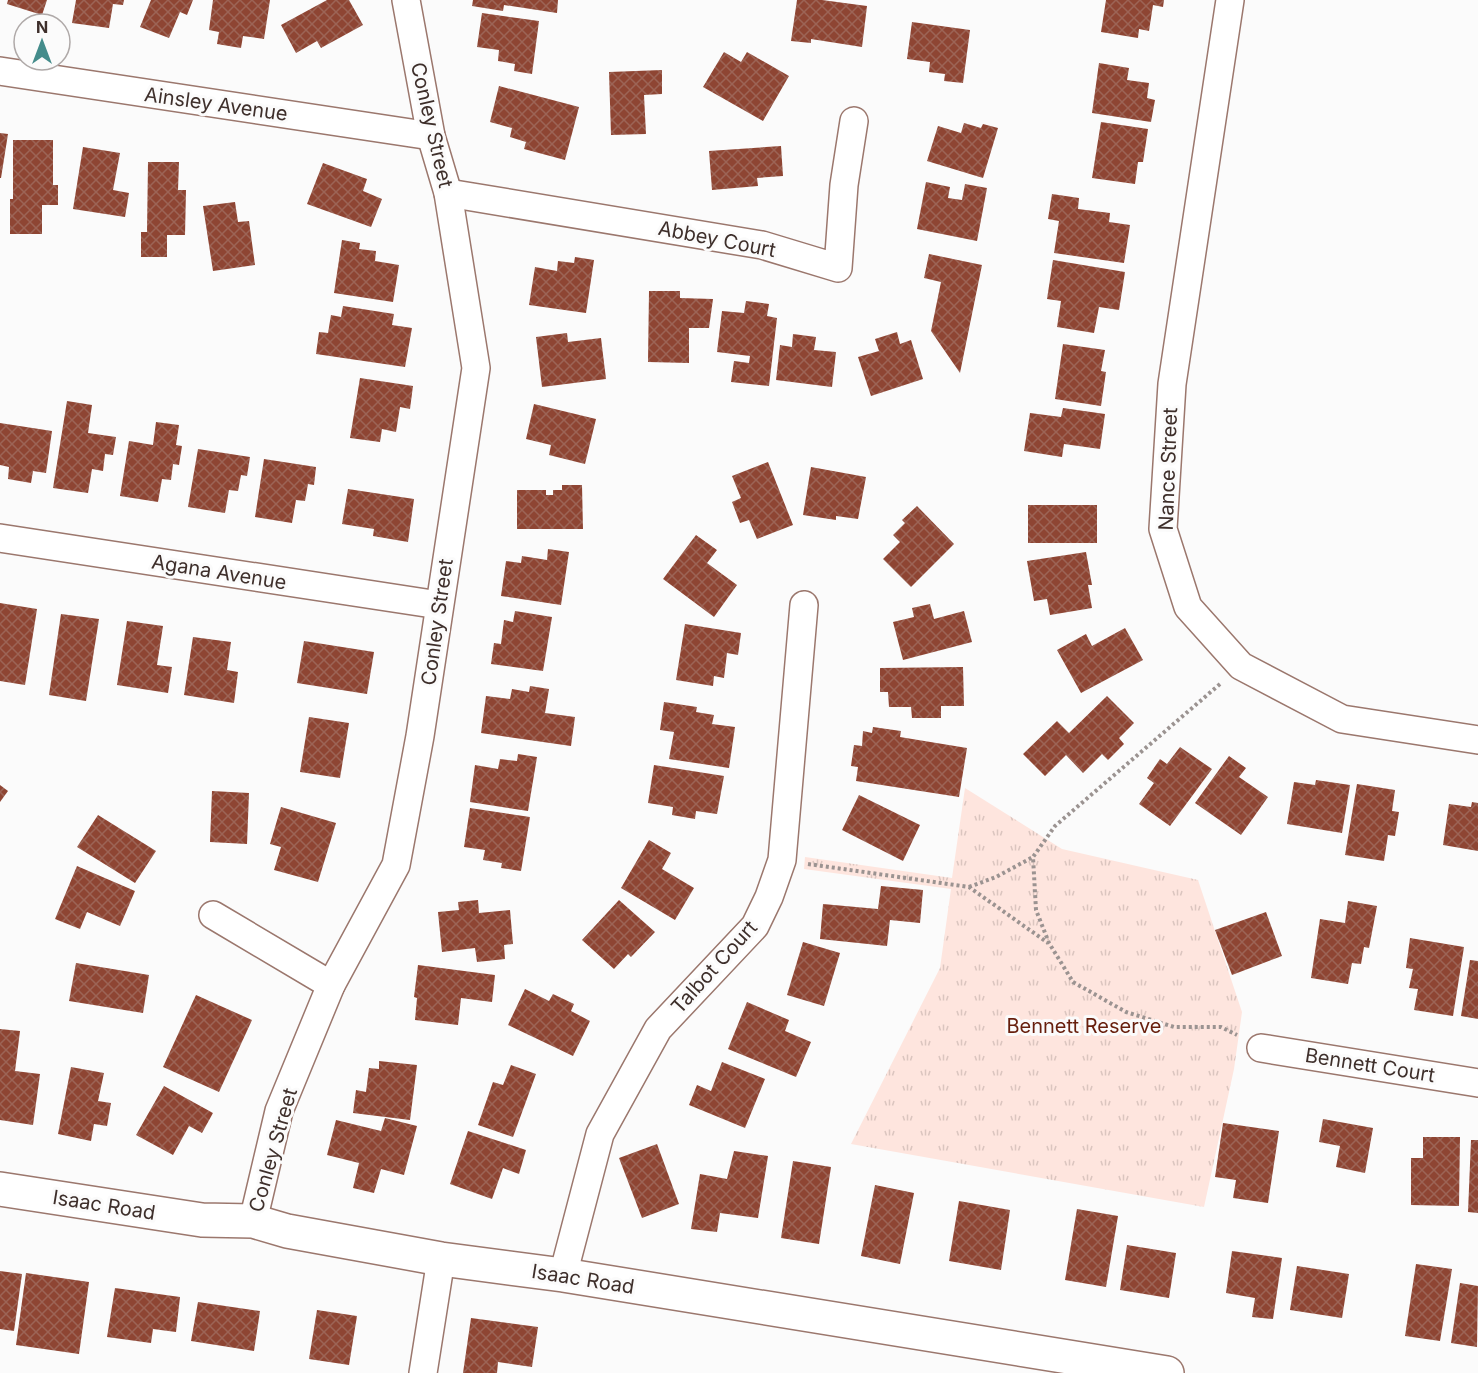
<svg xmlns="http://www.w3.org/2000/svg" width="1478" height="1373" viewBox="0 0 1478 1373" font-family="Inter,sans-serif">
	<defs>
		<pattern id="grass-tufts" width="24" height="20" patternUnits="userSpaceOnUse" patternTransform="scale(1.5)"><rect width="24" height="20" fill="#fee5de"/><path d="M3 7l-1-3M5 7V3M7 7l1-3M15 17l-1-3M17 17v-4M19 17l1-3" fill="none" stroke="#dbc5bf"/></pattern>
		<pattern id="building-cross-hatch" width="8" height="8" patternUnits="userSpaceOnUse" patternTransform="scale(1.5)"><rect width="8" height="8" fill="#8e4533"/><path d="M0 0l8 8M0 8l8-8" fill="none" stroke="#9c6456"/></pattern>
	</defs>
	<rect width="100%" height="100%" fill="#fbfbfb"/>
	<!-- grass -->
	<path fill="url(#grass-tufts)" d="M965 788 1062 849 1198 880 1242 1012 1234 1069 1204 1207 851 1144 940 968 951 889 804 869 805 857 952 878Z"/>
	<!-- building -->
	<g fill="url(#building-cross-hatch)">
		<path d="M8 0H47L42 15 7 4Z"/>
		<path d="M76 0H124L123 5 113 4 109 28 72 23Z"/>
		<path d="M151 0H193L187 15 180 12 169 38 140 27Z"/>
		<path d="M213 0H270L264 39 243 36 241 48 217 44 219 32 209 30Z"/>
		<path d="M327 0H349L363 25 321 48 317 41 296 53 281 25Z"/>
		<path d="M473 0H558L557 13 504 5 503 11 472 6Z"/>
		<path d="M797 0H822L867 6 862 47 811 39V43L791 41Z"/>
		<path d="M1106 0H1164L1163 7 1153 5 1149 31 1139 29 1138 38 1101 32Z"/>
		<path d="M482 13 539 21 532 74 514 71 515 64 498 61 499 50 477 47Z"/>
		<path d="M912 22 970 30 963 83 944 81 945 74 929 72 930 62 907 59Z"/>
		<path d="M724 52 741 62 747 52 789 76 763 121 703 87Z"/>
		<path d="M1099 63 1129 68 1127 80 1149 83 1147 98 1155 100 1151 122 1092 113Z"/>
		<path d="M662 70V94L644 95 646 134 611 135 609 72Z"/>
		<path d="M499 86 579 107 565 160 524 149 526 142 510 137 512 128 490 122Z"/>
		<path d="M1101 122 1148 129 1143 162H1138L1135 184 1092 178Z"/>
		<path d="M964 123 981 128 983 124 998 128 983 178 927 161 938 126 961 133Z"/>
		<path d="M0 133 8 134 1 178H0Z"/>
		<path d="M13 140H53V185H58V205H42V234H10V199H13Z"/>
		<path d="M781 146 783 176 757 178 758 186 712 190 709 151Z"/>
		<path d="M83 147 120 153 113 190 129 193 125 217 73 209Z"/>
		<path d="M148 162H179L178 190H186L185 235H167V257H141V232H147Z"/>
		<path d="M323 163 367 179 363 191 382 199 371 227 307 204Z"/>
		<path d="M926 182 950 187 948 198 962 200 965 184 987 188 977 241 917 229Z"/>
		<path d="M1052 194 1079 198 1078 209 1110 213 1109 222 1130 225 1124 263 1054 253 1059 221 1048 219Z"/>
		<path d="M235 202 238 222 249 221 255 265 213 271 203 206Z"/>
		<path d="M342 240 360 243 359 249 376 251 375 261 399 265 393 302 334 293Z"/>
		<path d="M929 254 982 265 960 373 931 331 941 282 924 278Z"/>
		<path d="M575 257 594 260 586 313 529 305 535 267 557 271 558 261 574 263Z"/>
		<path d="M1053 260 1125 272 1119 310 1099 307 1094 333 1057 327 1061 301 1047 299Z"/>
		<path d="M649 291H680V298L713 299 709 328H689V363L648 362Z"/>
		<path d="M746 301 769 304 767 316 777 318 769 386 731 382 734 361 749 363 750 356 717 352 722 311 744 313Z"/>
		<path d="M343 306 394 314 392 325 412 328 405 367 316 354 319 332 328 333 331 315 341 317Z"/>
		<path d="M897 332 900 344 911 340 923 379 871 396 858 357 879 351 875 339Z"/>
		<path d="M567 333 568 342 601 338 606 379 542 387 536 337Z"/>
		<path d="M793 334 816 337 814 350 836 352 832 387 776 380 780 345 792 347Z"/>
		<path d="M1063 344 1105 350 1101 371 1106 372 1101 406 1055 399Z"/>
		<path d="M360 378 413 386 410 409 400 407 396 432 382 429 380 442 350 438Z"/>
		<path d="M67 401 92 405 88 433 116 437 113 455 105 454 103 471 92 469 88 493 53 488Z"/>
		<path d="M534 404 596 419 585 464 549 455 551 445 526 439Z"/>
		<path d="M1063 408 1105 414 1100 449 1064 444 1062 457 1024 451 1030 413 1061 417Z"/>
		<path d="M156 422 179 425 176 445 182 446 179 465 173 464 171 480 162 479 158 502 120 496 129 441 153 445Z"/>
		<path d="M0 423 52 431 46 473 33 471 31 483 8 479 9 467 0 465Z"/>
		<path d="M198 449 250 457 247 476 241 475 238 491 229 490 225 513 188 507Z"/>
		<path d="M264 459 316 467 314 485 308 484 305 501 296 500 292 523 255 517Z"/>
		<path d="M768 462 793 525 757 539 749 520 740 523 732 502 741 498 732 476Z"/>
		<path d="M811 467 866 477 858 519 836 516V520L803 515Z"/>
		<path d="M562 485H582L583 529H517V490H546V495H553V490H562Z"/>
		<path d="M348 489 414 499 408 542 373 536 374 529 342 524Z"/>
		<rect x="1028" y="505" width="69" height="38"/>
		<path d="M917 506 954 544 911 587 883 559 900 542 893 535 905 523 902 520Z"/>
		<path d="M696 535 717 550 707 563 737 585 714 617 663 579Z"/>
		<path d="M548 549 569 552 561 605 501 596 506 561 521 563 522 556 547 560Z"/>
		<path d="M1086 552 1092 585H1088L1092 608 1050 615 1047 599 1034 601 1027 561Z"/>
		<path d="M0 603 37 609 25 685 0 681Z"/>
		<path d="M930 604 934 619 964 611 972 642 903 660 893 622 914 617 912 608Z"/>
		<path d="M515 611 552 617 543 671 491 664 494 643 501 644 504 620 513 622Z"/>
		<path d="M61 614 99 619 86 701 49 695Z"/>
		<path d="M127 621 163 626 157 665 172 667 168 693 117 685Z"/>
		<path d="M685 624 741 633 738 655 727 653 724 678 714 676 713 686 676 680Z"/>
		<path d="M1125 628 1143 660 1081 693 1057 650 1086 634 1092 646Z"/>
		<path d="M193 637 231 642 227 670 238 672 234 703 184 695Z"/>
		<path d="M304 641 374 652 367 694 297 683Z"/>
		<path d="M963 667 964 706H941V718H912L911 707H889L888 692H880V668Z"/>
		<path d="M530 686 549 689 545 713 575 717 571 746 481 733 486 696 510 699 512 689 529 692Z"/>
		<path d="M1107 696 1134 723 1119 738 1124 744 1108 760 1102 754 1083 773 1066 755 1045 776 1023 754 1057 721 1069 733Z"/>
		<path d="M664 702 697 707 696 712 714 715 712 724 735 727 729 768 669 759 674 732 660 730Z"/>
		<path d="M309 717 349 723 340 778 300 772Z"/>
		<path d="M873 727 901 731 900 737 967 748 959 797 856 781 858 767 851 766 854 745 862 746 863 731 872 733Z"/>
		<path d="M1180 747 1212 769 1170 826 1139 804 1154 783 1147 778 1160 759 1167 764Z"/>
		<path d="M518 754 537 757 528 811 470 802 475 765 498 769 500 759 517 761Z"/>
		<path d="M1229 756 1246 768 1239 777 1268 797 1241 835 1195 803Z"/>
		<path d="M654 765 724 776 717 814 696 811 695 819 672 815 673 807 648 803Z"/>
		<path d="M1316 780 1350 785 1342 833 1287 824 1294 782 1315 785Z"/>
		<path d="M1357 784 1395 790 1392 811 1399 812 1395 836 1388 835 1384 861 1345 855Z"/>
		<path d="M0 785 8 791 0 802Z"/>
		<path d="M212 791 249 793 247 844 210 842Z"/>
		<path d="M859 795 920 825 903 861 842 830Z"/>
		<path d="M1472 802 1478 803V851L1443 845 1449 804 1471 807Z"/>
		<path d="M281 807 336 823 318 882 274 870 281 847 270 844Z"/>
		<path d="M470 808 530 817 521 871 501 868 502 863 483 860 485 850 464 847Z"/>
		<path d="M98 815 156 851 135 883 77 847Z"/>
		<path d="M649 840 671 853 662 869 694 888 675 920 621 888Z"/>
		<path d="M77 866 135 891 120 926 87 912 80 929 55 919Z"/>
		<path d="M881 886 923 890 920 923 890 920 887 946 820 939 823 904 878 909Z"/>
		<path d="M478 900 479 913 510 910 513 944 504 945 505 959 477 962 475 948 442 952 438 912 459 910 458 902Z"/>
		<path d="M619 900 655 932 631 957 628 954 614 969 582 940Z"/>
		<path d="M1348 901 1377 906 1369 948 1364 947 1361 964 1352 963 1348 984 1311 978 1320 919 1345 923Z"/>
		<path d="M1266 912 1282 956 1232 975 1215 930Z"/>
		<path d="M1410 938 1464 947 1453 1016 1414 1010 1418 989 1409 988 1413 969 1406 968Z"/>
		<path d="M803 942 840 953 824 1006 787 995Z"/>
		<path d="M1470 960 1478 961V1019L1461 1016Z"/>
		<path d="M76 963 149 975 143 1013 69 1001Z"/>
		<path d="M418 965 495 975 492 1002 461 998 458 1025 415 1020 417 998 414 997Z"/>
		<path d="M525 989 549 1001 553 994 574 1004 571 1011 590 1021 573 1056 508 1025Z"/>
		<path d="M196 995 252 1020 219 1092 163 1067Z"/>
		<path d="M747 1002 789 1020 785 1031 811 1042 796 1077 728 1049Z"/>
		<path d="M0 1029 20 1031 15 1071 40 1074 33 1125 0 1120Z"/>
		<path d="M379 1061 417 1065 410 1120 353 1113 356 1090 366 1092 369 1068 379 1069Z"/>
		<path d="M722 1062 765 1079 745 1128 689 1105 697 1085 711 1091Z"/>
		<path d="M511 1065 536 1074 513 1137 478 1125 493 1082 503 1085Z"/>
		<path d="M71 1067 104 1073 98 1101 111 1103 107 1126 94 1124 91 1141 58 1134Z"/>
		<path d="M164 1086 213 1113 202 1133 189 1126 173 1155 136 1135Z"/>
		<path d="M385 1118 417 1126 404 1175 381 1169 374 1193 353 1188 359 1163 327 1155 336 1120 381 1131Z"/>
		<path d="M1323 1119 1373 1128 1365 1173 1336 1167 1340 1146 1319 1142Z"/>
		<path d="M1223 1123 1279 1131 1268 1203 1233 1198 1236 1180 1215 1177Z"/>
		<path d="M468 1131 526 1150 519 1174 503 1168 492 1199 450 1184Z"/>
		<path d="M1423 1137H1460L1459 1206 1411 1205V1158H1423Z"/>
		<path d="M1471 1140H1478V1213L1468 1212Z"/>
		<path d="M657 1144 679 1204 642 1218 619 1158Z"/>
		<path d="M734 1151 768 1156 758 1218 720 1213 717 1232 691 1229 700 1174 727 1179Z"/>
		<path d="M793 1161 831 1167 819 1244 781 1238Z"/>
		<path d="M875 1185 914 1193 900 1264 861 1256Z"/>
		<path d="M959 1201 1010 1210 1001 1270 949 1261Z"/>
		<path d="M1077 1209 1118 1216 1106 1287 1065 1280Z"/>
		<path d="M1127 1245 1176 1253 1169 1298 1120 1290Z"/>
		<path d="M1232 1251 1282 1258 1273 1319 1252 1317 1255 1298 1226 1293Z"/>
		<path d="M1416 1264 1452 1269 1440 1341 1405 1336Z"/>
		<path d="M1297 1266 1349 1274 1342 1318 1290 1310Z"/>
		<path d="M0 1271 22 1274 14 1331 0 1329Z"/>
		<path d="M26 1273 89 1282 79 1354 16 1345Z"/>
		<path d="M1460 1283 1478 1286 1477 1347 1451 1343Z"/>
		<path d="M115 1288 180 1297 176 1332 153 1329 151 1343 107 1337Z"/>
		<path d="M198 1302 260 1311 254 1351 191 1341Z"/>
		<path d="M317 1310 357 1316 349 1365 309 1359Z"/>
		<path d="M471 1318 538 1327 532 1367 498 1362 497 1373H463Z"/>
	</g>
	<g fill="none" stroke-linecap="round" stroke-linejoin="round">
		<defs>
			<g id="street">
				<path d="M1230 0 1172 384 1163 529 1188 607 1241 666 1342 719 1478 740"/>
				<path d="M0 71 431 136"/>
				<path d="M448 193 762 245 838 268 844 185 854 121"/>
				<path d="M0 538 439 605"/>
				<path d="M213 915 331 985"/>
				<path d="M1261 1048 1478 1083"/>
				<path d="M253 1221 279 1111 331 985 396 865 420 736 476 368 448 193 431 136 406 0"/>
				<path d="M563 1275 600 1134 658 1029 755 926 769 897 782 860 804 605"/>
				<path d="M423 1373 441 1259"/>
			</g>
			<path id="secondary" d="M0 1189 202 1220 253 1221 287 1231 441 1259 563 1275 1167 1373"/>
		</defs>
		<!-- street casing -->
		<use href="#street" stroke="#9b776d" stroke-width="30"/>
		<!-- secondary casing -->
		<use href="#secondary" stroke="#9b776d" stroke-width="36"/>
		<!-- path -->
		<g stroke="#9b9391" stroke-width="4" stroke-dasharray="3 3" stroke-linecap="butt">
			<path d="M1220 684 1055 826 1033 857 1036 910 1049 943 1073 982 1126 1012 1174 1027H1221L1237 1035"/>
			<path d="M808 864 969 887 1048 943"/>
			<path d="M969 887 996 877 1033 857"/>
		</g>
		<!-- street -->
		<use href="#street" stroke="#fff" stroke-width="27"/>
		<!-- secondary -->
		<use href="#secondary" stroke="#fff" stroke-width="33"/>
	</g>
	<g text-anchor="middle" stroke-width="6" stroke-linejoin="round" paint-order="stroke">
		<!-- street labels -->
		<g font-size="20" fill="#3e2f2b" stroke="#fbfbfb">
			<text transform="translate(216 104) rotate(8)" y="7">Ainsley Avenue</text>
			<text transform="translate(432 125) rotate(77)" y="7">Conley Street</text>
			<text transform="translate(717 239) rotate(11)" y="7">Abbey Court</text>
			<text transform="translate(1168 469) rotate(-88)" y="7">Nance Street</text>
			<text transform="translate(219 572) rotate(9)" y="7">Agana Avenue</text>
			<text transform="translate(437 622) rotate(-82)" y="7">Conley Street</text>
			<text transform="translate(714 967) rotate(-48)" y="7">Talbot Court</text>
			<text transform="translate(1370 1065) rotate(9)" y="7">Bennett Court</text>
			<text transform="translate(273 1150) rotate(-74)" y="7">Conley Street</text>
			<text transform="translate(104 1205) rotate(9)" y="7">Isaac Road</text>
			<text transform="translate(583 1279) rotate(9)" y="7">Isaac Road</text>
		</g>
		<!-- park labels -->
		<g font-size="20" fill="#671f0d" stroke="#fbfbfb">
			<text x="1084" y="1033">Bennett Reserve</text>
		</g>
	</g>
	<!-- north arrow -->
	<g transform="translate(42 42)"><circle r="28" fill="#fbfbfb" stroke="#afa9a8" stroke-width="1.5"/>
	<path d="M0-4.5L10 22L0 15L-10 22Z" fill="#448c8b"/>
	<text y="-9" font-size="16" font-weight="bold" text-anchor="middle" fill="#3e2f2b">N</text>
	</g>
</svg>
